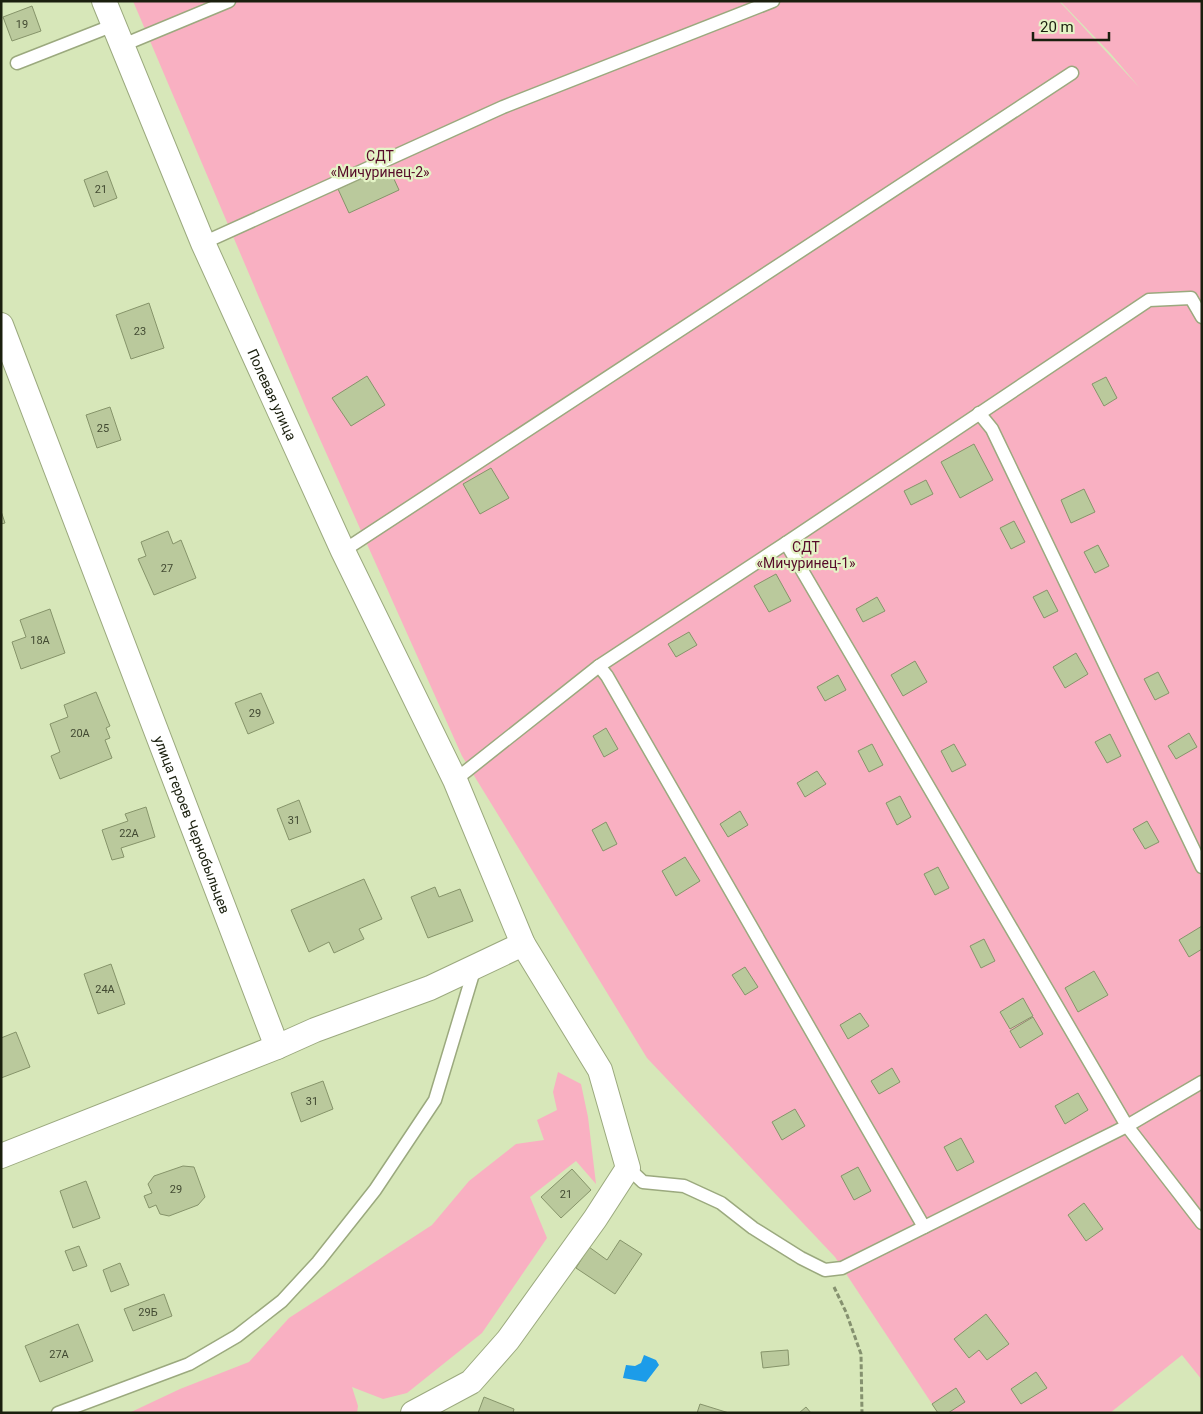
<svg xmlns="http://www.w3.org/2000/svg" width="1203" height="1414" viewBox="0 0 1203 1414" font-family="Roboto,sans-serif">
	<rect width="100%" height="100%" fill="#d7e7b9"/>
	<!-- green -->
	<g fill="#f9b0c2">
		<path d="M133 1H1059L1139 87 1111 54 1060 1H1202V1380L1182 1355 1110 1413H938L835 1257 647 1058 462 756 306 408Z"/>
		<path d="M558 1072 581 1084 588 1117 596 1184 576 1161 530 1197 547 1238 482 1333 407 1393 383 1399 352 1387 358 1406 357 1413H129L180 1389 249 1362 289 1318 432 1225 469 1181 516 1144 544 1140 537 1120 557 1110 553 1092Z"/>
	</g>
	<!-- water -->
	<path fill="#1c9ce9" d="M644 1355 656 1360 659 1365 646 1382 623 1378 626 1365 635 1366 641 1363Z"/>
	<!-- building -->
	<g fill="#bac99c" stroke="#86946a">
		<path d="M32 6 41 31 12 41 3 17Z"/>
		<path d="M388 166 399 190 349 213 338 189Z"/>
		<path d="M107 171 117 198 94 207 84 180Z"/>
		<path d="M149 303 164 348 131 359 116 315Z"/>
		<path d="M367 376 385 405 351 426 332 398Z"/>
		<path d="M1106 377 1117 398 1104 406 1092 384Z"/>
		<path d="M110 407 121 440 97 448 86 415Z"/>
		<path d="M974 444 993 480 960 498 941 462Z"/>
		<path d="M491 468 509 498 480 514 463 484Z"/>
		<path d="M926 480 933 494 911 505 904 491Z"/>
		<path d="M1084 489 1095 512 1071 523 1061 500Z"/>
		<path d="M1 511 5 523 1 524Z"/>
		<path d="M1014 521 1025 542 1011 549 1000 528Z"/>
		<path d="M168 531 173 544 181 540 196 578 154 595 138 559 146 556 141 542Z"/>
		<path d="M1098 545 1109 566 1095 573 1084 552Z"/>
		<path d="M776 574 791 601 769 612 754 586Z"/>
		<path d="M1047 590 1058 611 1044 618 1033 597Z"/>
		<path d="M877 597 885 611 863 622 856 609Z"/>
		<path d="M50 609 65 653 21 669 12 642 26 637 20 620Z"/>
		<path d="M689 632 697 645 676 657 668 644Z"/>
		<path d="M1076 653 1088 674 1065 688 1053 667Z"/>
		<path d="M915 661 927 682 903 696 891 675Z"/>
		<path d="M1158 672 1169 693 1155 700 1144 679Z"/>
		<path d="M838 675 846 690 825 701 817 687Z"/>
		<path d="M96 692 110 726 106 728 110 738 105 740 112 758 60 779 51 756 60 752 50 724 68 717 64 705Z"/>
		<path d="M261 693 274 723 248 734 235 703Z"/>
		<path d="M606 728 618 749 604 757 593 736Z"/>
		<path d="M1189 733 1197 747 1176 759 1168 746Z"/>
		<path d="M1110 734 1121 756 1107 763 1095 742Z"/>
		<path d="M872 744 883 765 869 772 858 751Z"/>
		<path d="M954 744 966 765 952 772 941 751Z"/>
		<path d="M817 771 826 784 805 797 797 783Z"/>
		<path d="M900 796 911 817 897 825 886 803Z"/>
		<path d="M299 800 311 832 289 840 277 809Z"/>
		<path d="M146 807 155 837 121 848 124 857 112 860 102 830 128 821 125 814Z"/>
		<path d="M740 811 748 825 728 837 720 824Z"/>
		<path d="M1147 821 1159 842 1145 849 1133 829Z"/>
		<path d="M606 822 617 844 603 851 592 830Z"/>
		<path d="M685 857 700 881 676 896 662 871Z"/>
		<path d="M938 867 949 888 935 895 924 874Z"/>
		<path d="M364 879 382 919 359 929 364 939 334 953 329 942 309 952 291 910Z"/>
		<path d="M435 887 439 897 460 889 473 921 428 938 411 897Z"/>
		<path d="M1202 926V949L1189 957 1179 940Z"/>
		<path d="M984 939 995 961 981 968 970 946Z"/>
		<path d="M111 964 125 1004 98 1014 84 974Z"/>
		<path d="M745 967 758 987 745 995 732 975Z"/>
		<path d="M1094 971 1108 995 1078 1012 1065 988Z"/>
		<path d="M1023 998 1033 1016 1010 1029 1000 1012Z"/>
		<path d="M860 1013 869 1026 848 1039 840 1025Z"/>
		<path d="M1033 1017 1043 1034 1020 1048 1010 1031Z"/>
		<path d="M16 1032 30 1067 1 1078V1038Z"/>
		<path d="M892 1068 900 1082 879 1094 871 1081Z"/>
		<path d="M323 1081 333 1109 301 1122 291 1093Z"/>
		<path d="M1078 1093 1088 1110 1065 1124 1055 1106Z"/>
		<path d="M795 1109 805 1126 782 1140 772 1122Z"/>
		<path d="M961 1138 974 1162 957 1171 944 1147Z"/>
		<path d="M183 1166 194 1167 205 1197 198 1205 169 1216 160 1214 156 1205 149 1208 144 1196 152 1193 148 1184 154 1176Z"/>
		<path d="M858 1167 871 1191 854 1200 841 1176Z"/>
		<path d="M572 1169 591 1190 561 1218 541 1197Z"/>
		<path d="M86 1181 100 1218 73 1228 60 1191Z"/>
		<path d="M1084 1203 1103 1229 1086 1241 1068 1215Z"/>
		<path d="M620 1240 642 1254 615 1294 576 1268 589 1247 607 1260Z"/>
		<path d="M79 1246 87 1266 73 1271 65 1251Z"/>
		<path d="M120 1263 129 1285 111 1292 103 1270Z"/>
		<path d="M164 1294 172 1316 133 1331 124 1309Z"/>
		<path d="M986 1314 1009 1344 987 1360 979 1350 969 1358 954 1339Z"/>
		<path d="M78 1324 93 1361 40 1382 25 1346Z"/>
		<path d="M788 1350 789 1365 763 1368 761 1352Z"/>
		<path d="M1036 1372 1047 1388 1021 1404 1011 1389Z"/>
		<path d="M956 1388 965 1402 948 1413H938L932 1404Z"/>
		<path d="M484 1397 514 1409 513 1413H478Z"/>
		<path d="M700 1404 729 1413H697Z"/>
		<path d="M806 1407 811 1413H799Z"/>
	</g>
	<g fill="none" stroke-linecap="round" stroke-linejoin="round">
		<defs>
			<g id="service">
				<path d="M123 45 229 1"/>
				<path d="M17 63 114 25"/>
				<path d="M203 243 503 107 773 1"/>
				<path d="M979 413 992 429 1202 867"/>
				<path d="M786 543 1127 1126 1202 1223"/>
				<path d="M343 551 1072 73"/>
				<path d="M599 666 607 676 924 1227"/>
				<path d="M455 780 599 666 786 543 1149 300 1191 298 1202 317"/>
				<path d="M628 1168 643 1182 684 1186 721 1203 753 1228 801 1258 825 1270 842 1268 1127 1126 1202 1082"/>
				<path d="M58 1413 189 1364 237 1336 282 1301 318 1262 375 1190 435 1100 475 967"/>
			</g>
			<g id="minor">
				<path id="s1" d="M104 1 203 243 343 551 455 780 523 944 600 1070 628 1168 595 1219 508 1340 471 1382 413 1413"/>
				<path id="s2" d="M1 325 277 1047 1 1156"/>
				<path d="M277 1047 315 1030 430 988 523 944"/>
			</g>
		</defs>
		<!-- service casing -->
		<use href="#service" stroke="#9ba97e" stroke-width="15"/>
		<!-- minor casing -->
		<use href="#minor" stroke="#9ba97e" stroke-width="26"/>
		<!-- path -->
		<path stroke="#85916f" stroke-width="3" stroke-dasharray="5 2.5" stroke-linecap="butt" d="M834 1287 846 1312 861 1354 862 1413"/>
		<!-- service -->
		<use href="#service" stroke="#fff" stroke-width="12"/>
		<!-- minor -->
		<use href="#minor" stroke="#fff" stroke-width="24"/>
	</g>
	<g text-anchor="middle" stroke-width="4.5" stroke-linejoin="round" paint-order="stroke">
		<!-- number labels -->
		<g font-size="11" fill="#424a32">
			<text x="22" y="28">19</text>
			<text x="101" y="193">21</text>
			<text x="140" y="335">23</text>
			<text x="103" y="432">25</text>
			<text x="167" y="572">27</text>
			<text x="40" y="644">18А</text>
			<text x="255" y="717">29</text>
			<text x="80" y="737">20А</text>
			<text x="294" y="824">31</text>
			<text x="129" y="837">22А</text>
			<text x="105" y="993">24А</text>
			<text x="312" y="1105">31</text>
			<text x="176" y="1193">29</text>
			<text x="566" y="1198">21</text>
			<text x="148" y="1316">29Б</text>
			<text x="59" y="1358">27А</text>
		</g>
		<!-- park labels -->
		<g font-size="14" fill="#570a29" stroke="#e4f4c6">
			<text x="380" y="161">СДТ<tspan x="380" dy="16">«Мичуринец-2»</tspan></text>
			<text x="806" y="552">СДТ<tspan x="806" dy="16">«Мичуринец-1»</tspan></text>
		</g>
		<!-- street labels -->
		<g font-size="14" fill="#1a1f0e" stroke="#e4f4c6">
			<text dy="5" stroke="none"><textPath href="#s1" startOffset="428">Полевая улица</textPath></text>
			<text dy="5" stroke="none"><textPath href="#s2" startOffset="535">улица героев Чернобыльцев</textPath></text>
		</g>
	</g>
	<!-- border -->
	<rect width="1203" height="1414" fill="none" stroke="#1a1f0e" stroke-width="5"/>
	<!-- scale -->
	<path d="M1033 32v8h76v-8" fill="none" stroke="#1a1f0e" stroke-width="2.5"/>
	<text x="1040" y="32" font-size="15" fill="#1a1f0e" stroke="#e4f4c6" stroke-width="4" paint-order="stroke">20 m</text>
</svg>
